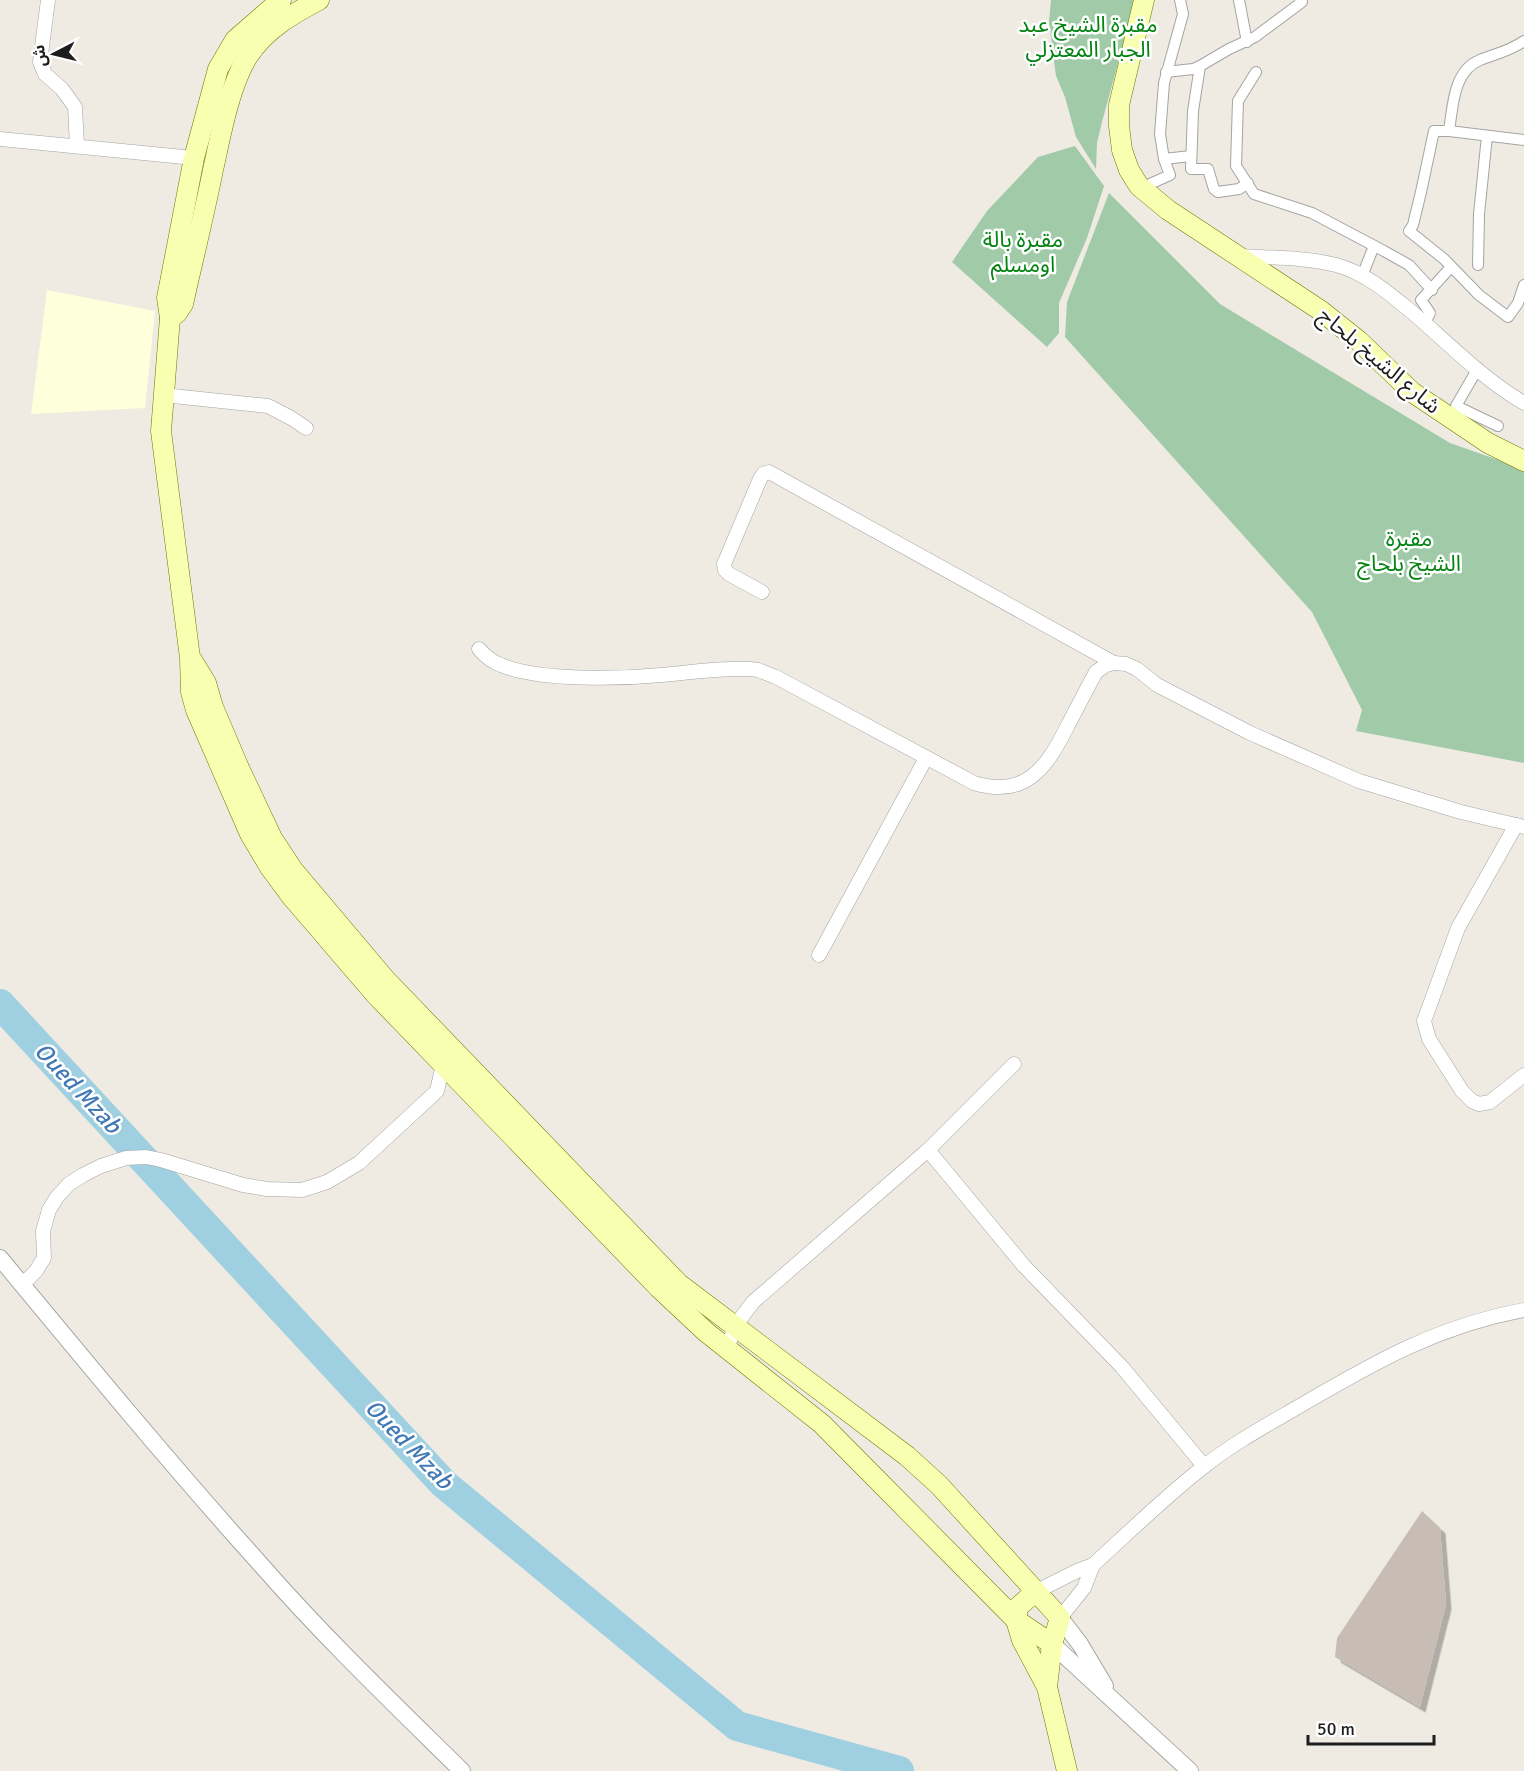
<svg xmlns="http://www.w3.org/2000/svg" width="1524" height="1771" viewBox="0 0 1524 1771" font-family="Signika,'Noto Sans Arabic',sans-serif">
	<defs>
		<filter id="shadow"><feDropShadow dx="5.5" dy="5.5" stdDeviation="0" flood-color="#0004"/></filter>
	</defs>
	<rect width="100%" height="100%" fill="#efebe2"/>
	<!-- education -->
	<path fill="#feffdb" d="M47 290 155 311 145 408 31 414Z"/>
	<!-- cemetery -->
	<g fill="#a1caa8">
		<path d="M1051 0H1135L1102 122 1097 143 1096 169 1076 137 1065 97 1056 76 1049 22Z"/>
		<path d="M1075 146 1104 186 1087 238 1059 303V333L1047 347 952 262 987 211 1038 157Z"/>
		<path d="M1109 193 1220 304 1450 443 1524 469V763L1356 731 1362 710 1312 612 1065 337 1067 302Z"/>
	</g>
	<g fill="none" stroke-linecap="round" stroke-linejoin="round">
		<!-- river -->
		<path stroke="#9ed0e1" stroke-width="30" d="M0 1004 444 1484 737 1726 899 1771"/>
	</g>
	<!-- building -->
	<path fill="#c7bdb5" filter="url(#shadow)" d="M1422 1511 1440 1528 1446 1604 1420 1707 1335 1657 1337 1638Z"/>
	<g fill="none" stroke-linecap="round" stroke-linejoin="round">
		<defs>
			<g id="pedestrian">
				<path d="M1239 0 1247 42"/>
				<path d="M1200 66 1193 111 1191 169H1208L1214 189 1218 192 1239 189 1248 183"/>
				<path d="M1166 72 1193 69 1200 66 1229 49 1255 37 1302 2 1300 0"/>
				<path d="M1256 72 1238 101 1236 166 1254 194 1312 213 1384 251 1409 265 1432 290"/>
				<path d="M1449 131C1453 106 1453 71 1480 60 1495 54 1510 51 1524 41"/>
				<path d="M1524 140 1449 131H1434L1421 192 1413 225 1409 231 1444 259 1479 295 1508 317 1518 303 1524 285"/>
				<path d="M1164 159 1191 156"/>
				<path d="M1141 188 1170 175 1164 159 1160 134 1164 83 1183 14 1180 0"/>
				<path d="M1478 265 1479 214 1487 136"/>
				<path d="M1362 276 1374 246"/>
				<path d="M1425 323 1430 313 1421 300 1451 267"/>
				<path d="M1478 368 1456 406 1498 426"/>
			</g>
			<g id="minor">
				<path d="M48 0 40 62 45 74 62 89 75 107 77 146"/>
				<path d="M0 139 194 158"/>
				<path d="M1240 256C1272 258 1305 257 1336 265 1366 273 1390 294 1413 313 1448 343 1484 380 1524 403"/>
				<path d="M163 395 268 406 291 418 306 428"/>
				<path d="M762 592 729 574 725 570 724 564 760 479 763 474 769 472 1114 663"/>
				<path d="M479 649C485 656 492 662 501 665 539 681 620 679 661 675 686 673 735 666 758 670 764 672 770 675 776 677L974 783C1026 799 1047 767 1068 725 1077 708 1086 690 1096 672L1106 665 1114 663 1126 664 1137 669 1157 685 1250 733 1359 781 1461 812 1524 827"/>
				<path d="M1516 825 1458 928 1424 1021 1429 1039 1462 1091 1472 1101 1479 1104 1490 1102 1524 1075"/>
				<path d="M819 955 926 758"/>
				<path d="M928 1150 1024 1266 1122 1367 1204 1466"/>
				<path d="M22 1285 36 1271 44 1258 43 1231 49 1210 57 1197 69 1184 83 1175 101 1166 126 1158 146 1157 161 1160 243 1185 267 1189 302 1190 327 1182 359 1163 437 1091 441 1073 449 1062"/>
				<path d="M727 1349 735 1326 753 1302 928 1150 1014 1064"/>
				<path d="M1035 1592 1079 1570 1093 1565C1129 1532 1164 1498 1202 1468 1233 1443 1269 1424 1303 1404 1377 1361 1438 1326 1524 1310"/>
				<path d="M1060 1618 1084 1588 1093 1565"/>
			</g>
			<g id="tertiary">
				<path d="M0 1258C86 1362 172 1466 262 1566 325 1638 394 1704 462 1771"/>
				<path d="M1060 1618 1080 1644 1105 1686"/>
				<path d="M1052 1644 1190 1771"/>
			</g>
			<g id="secondary">
				<path d="M281 0 235 40 218 69 194 158 167 298 170 318 161 431 190 658 191 692 196 710 250 834 269 866 291 896 375 994 659 1288 706 1332 822 1424 1016 1620 1052 1644"/>
				<path d="M1144 0 1119 105V126L1122 150 1129 170 1139 186 1168 210 1320 310 1359 341 1412 392 1488 443 1524 461"/>
				<path d="M170 318 177 313 183 304C193 259 204 215 213 170 221 134 229 87 248 56 265 30 292 14 319 0"/>
				<path d="M192 660 206 683 213 707 239 768 272 838 293 870 385 979 679 1284 907 1456 939 1485 1060 1618 1052 1644 1047 1687"/>
				<path d="M1035 1592 1018 1607 1016 1620 1022 1640 1047 1687 1067 1771"/>
			</g>
		</defs>
		<!-- pedestrian casing -->
		<use href="#pedestrian" stroke="#a4a4a4" stroke-width="12"/>
		<!-- minor casing -->
		<use href="#minor" stroke="#a4a4a4" stroke-width="15"/>
		<!-- tertiary casing -->
		<use href="#tertiary" stroke="#a4a4a4" stroke-width="18"/>
		<!-- secondary casing -->
		<use href="#secondary" stroke="#697800" stroke-width="21"/>
		<!-- pedestrian -->
		<use href="#pedestrian" stroke="#fff" stroke-width="10"/>
		<!-- minor -->
		<use href="#minor" stroke="#fff" stroke-width="14"/>
		<!-- tertiary -->
		<use href="#tertiary" stroke="#fff" stroke-width="16"/>
		<!-- secondary -->
		<use href="#secondary" stroke="#f9ffb0" stroke-width="20"/>
	</g>
	<g text-anchor="middle" stroke-width="5" stroke-linejoin="round" paint-order="stroke">
		<!-- park labels -->
		<g font-size="22" fill="#028310" stroke="#fff">
			<text x="1088" y="32">مقبرة الشيخ عبد<tspan x="1088" dy="25">الجبار المعتزلي</tspan></text>
			<text x="1023" y="247">مقبرة بالة<tspan x="1023" dy="25">اومسلم</tspan></text>
			<text x="1409" y="546">مقبرة<tspan x="1409" dy="25">الشيخ بلحاج</tspan></text>
		</g>
		<!-- street labels -->
		<g font-size="22" fill="#1d1d1d" stroke="#fff">
			<text transform="translate(1380 360) rotate(40)" y="8">شارع الشيخ بلحاج</text>
		</g>
		<!-- water labels -->
		<g font-size="24" font-style="italic" fill="#4279b4" stroke="#fff">
			<text transform="translate(78 1088) rotate(47)" y="8">Oued Mzab</text>
			<text transform="translate(409 1444) rotate(46)" y="8">Oued Mzab</text>
		</g>
	</g>
	<!-- north arrow -->
	<g transform="translate(54 54) rotate(263)" stroke="#ffffff" stroke-width="4.5" paint-order="stroke">
	<path d="M0-4.5L10 22L0 15L-10 22Z" fill="#1d1d1d"/>
	<text y="-9" font-size="16" font-weight="bold" text-anchor="middle" fill="#1d1d1d">ش</text>
	</g>
	<!-- scale -->
	<path d="M1308 1735v9h126v-9" fill="none" stroke="#1d1d1d" stroke-width="3"/>
	<text x="1317" y="1735" font-size="18" fill="#1d1d1d" stroke="#ffffff" stroke-width="4.5" paint-order="stroke">50 m</text>
</svg>
